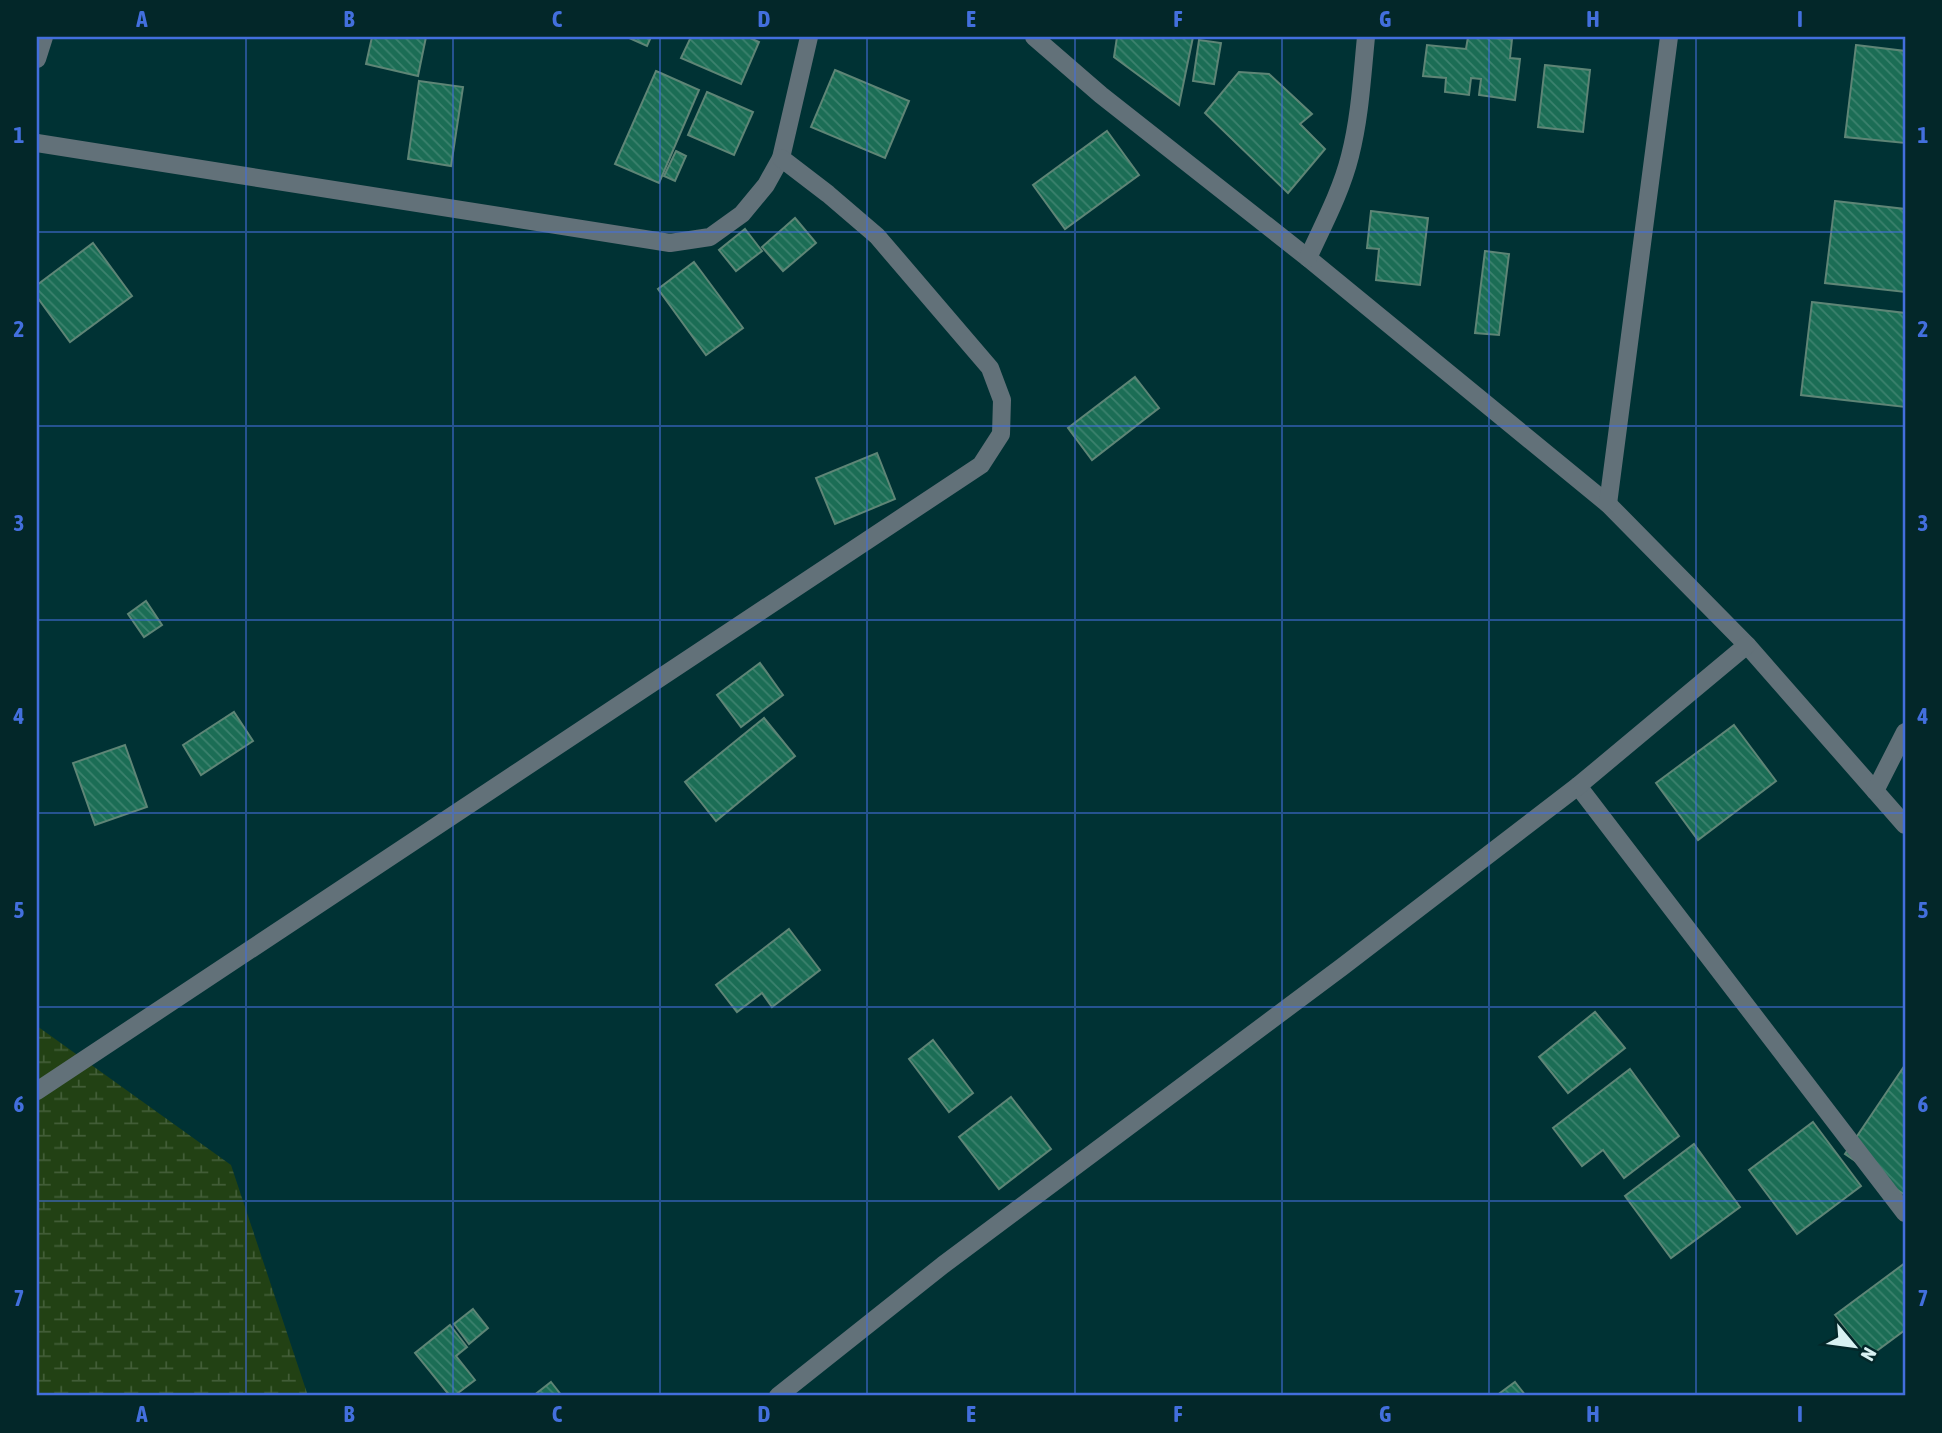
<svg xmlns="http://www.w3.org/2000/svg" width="1942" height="1433" viewBox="0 0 1942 1433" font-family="'Asap Condensed',sans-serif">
	<defs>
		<pattern id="wetland-marsh" width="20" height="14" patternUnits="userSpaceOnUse" patternTransform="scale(1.75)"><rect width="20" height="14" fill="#224114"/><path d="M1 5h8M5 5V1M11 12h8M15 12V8" fill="none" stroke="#425d37"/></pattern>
		<pattern id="building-back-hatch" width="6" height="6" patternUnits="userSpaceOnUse" patternTransform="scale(1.75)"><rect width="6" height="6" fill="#1b6d55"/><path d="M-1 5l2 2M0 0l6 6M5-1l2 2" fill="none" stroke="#3c826e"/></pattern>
	</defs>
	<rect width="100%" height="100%" fill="#003234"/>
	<!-- wetland -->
	<path fill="url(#wetland-marsh)" d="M37 1026 231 1165 308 1396H37Z"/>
	<!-- building -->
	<g fill="url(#building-back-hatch)" stroke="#5e8576" stroke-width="2">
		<path d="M372 37H426L418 76 366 64Z"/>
		<path d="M627 37H651L647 46Z"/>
		<path d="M691 37H748L759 42 741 84 681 58Z"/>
		<path d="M1117 37H1193L1179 105 1114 57Z"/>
		<path d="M1468 37 1512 39 1510 58 1520 59 1515 100 1479 95 1481 79 1471 78 1469 95 1445 92 1446 78 1423 76 1427 45 1466 49Z"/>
		<path d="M1199 40 1221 43 1214 84 1193 81Z"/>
		<path d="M1856 45 1905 51V143L1845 137Z"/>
		<path d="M1545 65 1590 70 1583 132 1538 127Z"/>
		<path d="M835 70 909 101 885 158 811 127Z"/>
		<path d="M656 71 699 90 659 183 615 164Z"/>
		<path d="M1239 72 1269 74 1312 114 1300 124 1325 149 1288 193 1205 113Z"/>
		<path d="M419 81 463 87 451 166 408 159Z"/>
		<path d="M707 92 753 112 734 155 688 135Z"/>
		<path d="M1107 131 1139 175 1065 229 1033 185Z"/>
		<path d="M676 151 686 156 675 181 664 176Z"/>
		<path d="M1835 201 1905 209V292L1825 283Z"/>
		<path d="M1371 211 1428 218 1420 285 1376 280 1379 249 1367 248Z"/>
		<path d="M795 218 816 243 783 271 762 247Z"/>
		<path d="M745 229 762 251 736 271 719 250Z"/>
		<path d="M93 243 132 296 70 342 37 297V285Z"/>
		<path d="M1485 251 1509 254 1499 335 1475 333Z"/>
		<path d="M694 262 743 328 706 355 658 289Z"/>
		<path d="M1812 302 1905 313V407L1801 395Z"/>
		<path d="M1135 377 1159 408 1092 460 1068 428Z"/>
		<path d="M877 453 895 499 835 524 816 478Z"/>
		<path d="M146 601 162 625 144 637 128 614Z"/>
		<path d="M760 663 783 695 741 727 717 695Z"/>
		<path d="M234 712 253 741 201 775 183 745Z"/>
		<path d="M764 718 795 756 716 821 685 782Z"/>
		<path d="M1734 725 1776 781 1698 840 1656 783Z"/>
		<path d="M125 745 147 807 95 825 73 763Z"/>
		<path d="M789 929 820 970 772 1007 762 993 737 1012 716 985Z"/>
		<path d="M1595 1012 1625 1048 1568 1093 1539 1057Z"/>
		<path d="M933 1040 973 1093 949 1112 909 1059Z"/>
		<path d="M1905 1065V1195L1845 1154Z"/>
		<path d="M1630 1069 1679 1136 1624 1178 1603 1150 1582 1166 1553 1128Z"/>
		<path d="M1011 1097 1051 1149 999 1189 959 1137Z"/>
		<path d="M1813 1122 1861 1186 1797 1234 1749 1170Z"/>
		<path d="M1694 1144 1740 1207 1671 1258 1625 1196Z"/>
		<path d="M1905 1263V1330L1867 1358 1835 1315Z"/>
		<path d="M473 1309 488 1328 469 1344 454 1324Z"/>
		<path d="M450 1325 467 1347 456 1356 475 1380 454 1396H450L415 1353Z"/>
		<path d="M551 1382 562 1396H533Z"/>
		<path d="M1515 1382 1526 1396H1496Z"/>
	</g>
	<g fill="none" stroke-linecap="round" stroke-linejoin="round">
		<!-- minor -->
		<g stroke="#627179" stroke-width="18">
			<path d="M1034 37 1101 95 1308 258 1608 504 1747 645 1905 825"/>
			<path d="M37 59 44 37"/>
			<path d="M37 143 670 243 710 237 742 214 766 185 781 158 809 37"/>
			<path d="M1308 258C1323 225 1341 192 1350 156 1360 117 1362 77 1366 37"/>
			<path d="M1608 504 1669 37"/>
			<path d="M1578 786 1905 1213"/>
			<path d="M1875 791 1905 732"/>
			<path d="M37 1091 981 465 1001 434 1002 400 990 368 877 236 828 194 781 158"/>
			<path d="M778 1396 943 1265 1342 967 1578 786 1747 645"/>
		</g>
	</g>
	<!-- grid -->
	<path fill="none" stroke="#436fdd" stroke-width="2" stroke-opacity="0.55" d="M246 37V1396M453 37V1396M660 37V1396M867 37V1396M1075 37V1396M1282 37V1396M1489 37V1396M1696 37V1396M37 232H1905M37 426H1905M37 620H1905M37 813H1905M37 1007H1905M37 1201H1905"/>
	<!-- border -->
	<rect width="1942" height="1433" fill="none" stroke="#032729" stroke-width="77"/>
	<!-- north arrow -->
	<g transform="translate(1854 1346) rotate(119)" stroke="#032729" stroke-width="5" paint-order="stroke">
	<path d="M0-5L12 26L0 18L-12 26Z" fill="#d9f1f2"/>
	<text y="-10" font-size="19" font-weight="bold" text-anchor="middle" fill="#d9f1f2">N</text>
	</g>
	<rect x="38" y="38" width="1866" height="1356" fill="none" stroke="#436fdd" stroke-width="2.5"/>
	<g font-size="23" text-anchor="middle" font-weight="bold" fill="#436fdd">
		<text x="142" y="27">A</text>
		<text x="349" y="27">B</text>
		<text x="557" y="27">C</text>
		<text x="764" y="27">D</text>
		<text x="971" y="27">E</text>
		<text x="1178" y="27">F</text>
		<text x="1385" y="27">G</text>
		<text x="1593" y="27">H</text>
		<text x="1800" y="27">I</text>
		<text x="19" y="143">1</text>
		<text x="1923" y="143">1</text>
		<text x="19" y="337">2</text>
		<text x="1923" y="337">2</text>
		<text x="19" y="531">3</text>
		<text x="1923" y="531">3</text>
		<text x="19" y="724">4</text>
		<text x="1923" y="724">4</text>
		<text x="19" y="918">5</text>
		<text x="1923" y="918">5</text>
		<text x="19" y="1112">6</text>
		<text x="1923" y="1112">6</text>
		<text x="19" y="1306">7</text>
		<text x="1923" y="1306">7</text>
		<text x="142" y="1422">A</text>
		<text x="349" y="1422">B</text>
		<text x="557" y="1422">C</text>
		<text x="764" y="1422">D</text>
		<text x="971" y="1422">E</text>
		<text x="1178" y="1422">F</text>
		<text x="1385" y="1422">G</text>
		<text x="1593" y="1422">H</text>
		<text x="1800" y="1422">I</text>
	</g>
</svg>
